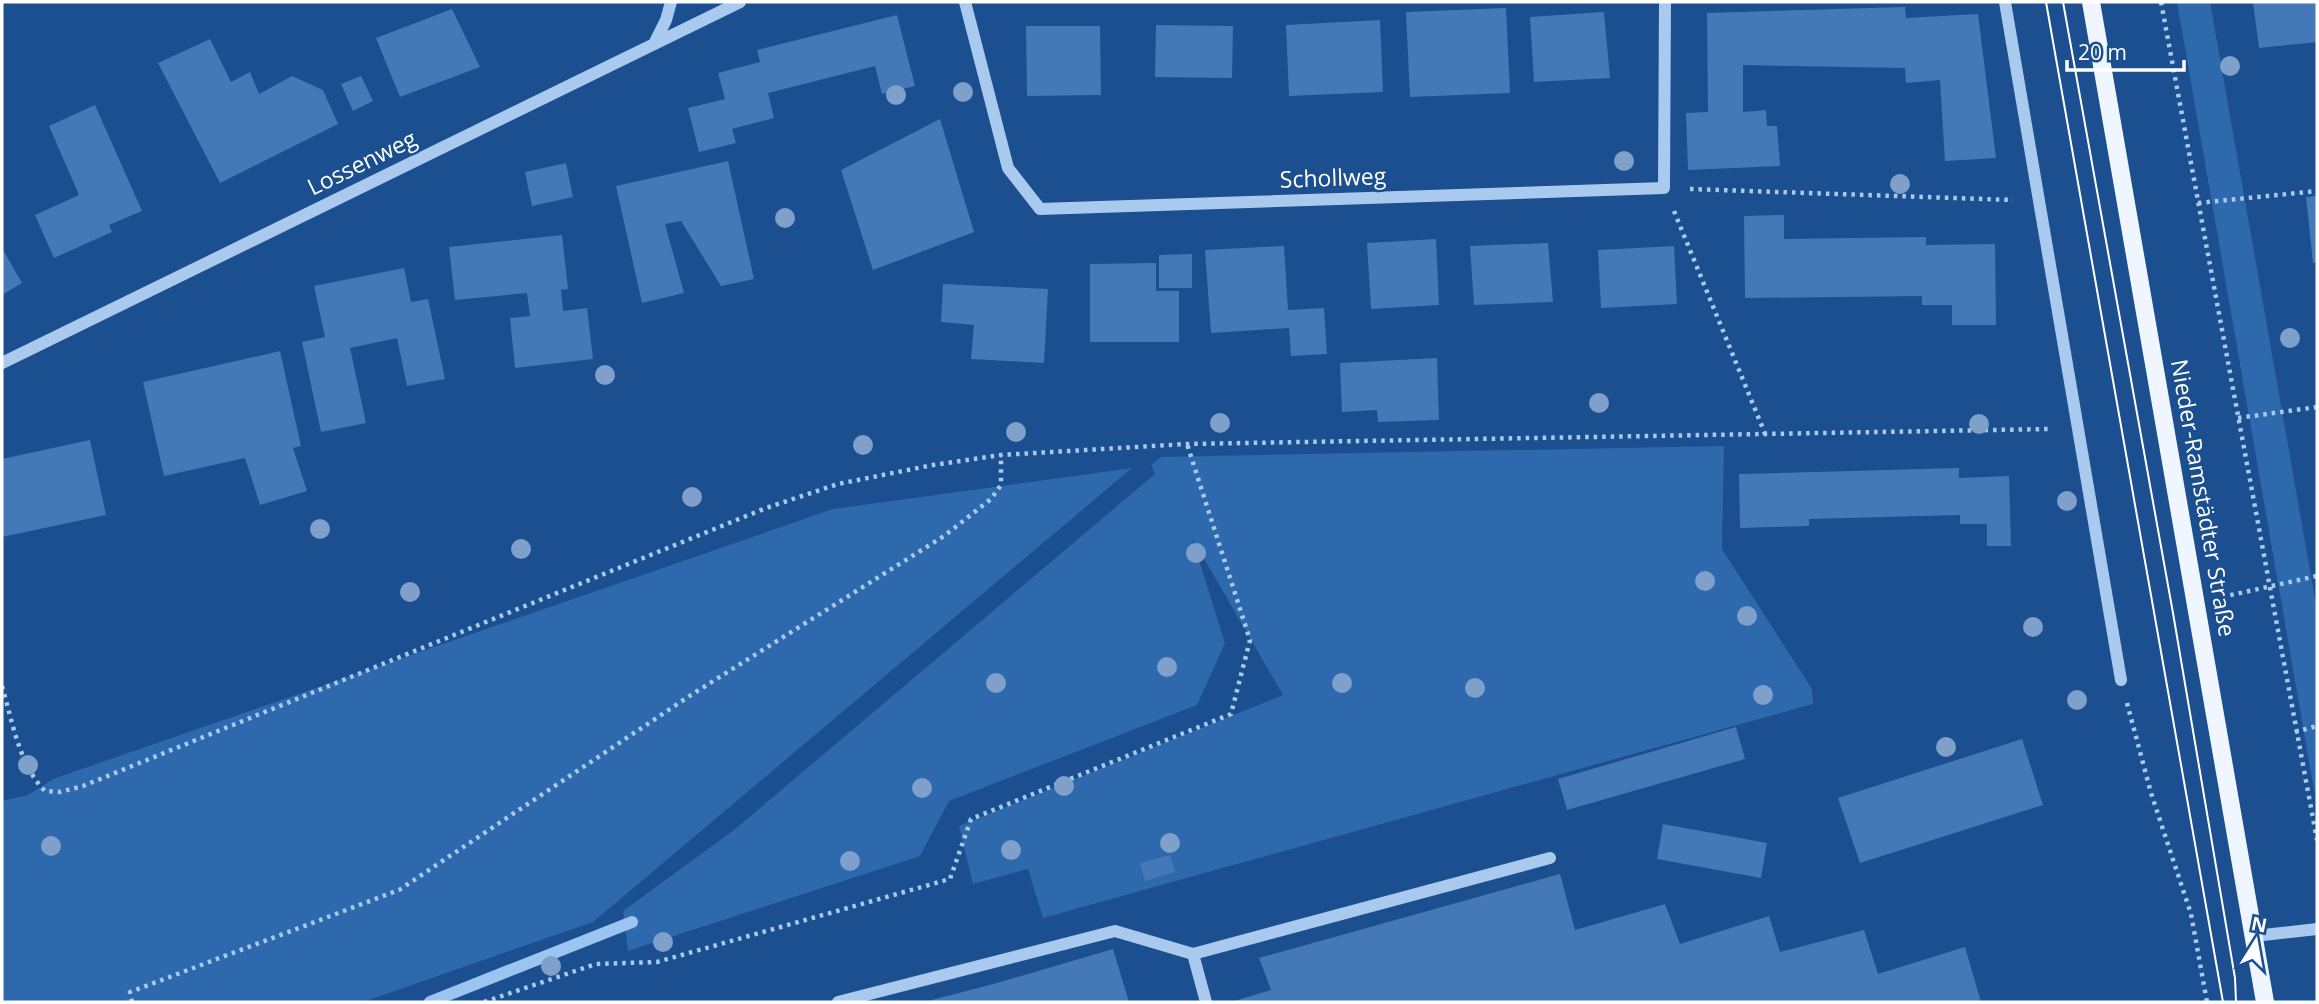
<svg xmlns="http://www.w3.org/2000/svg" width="2319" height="1004" viewBox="0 0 2319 1004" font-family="'Open Sans',sans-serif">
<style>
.green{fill:#2e69ad}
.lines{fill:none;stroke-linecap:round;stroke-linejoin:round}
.stream{stroke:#9cc4f0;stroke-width:12}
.building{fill:#4478b7}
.path{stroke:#a9c9ee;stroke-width:4.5;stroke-dasharray:3.5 5;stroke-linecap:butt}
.minor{stroke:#a9c9ee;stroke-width:12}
.major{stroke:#f0f6ff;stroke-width:18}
.tram{stroke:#fff;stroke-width:2}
.tree{fill:#7ea0ca}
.labels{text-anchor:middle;stroke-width:5;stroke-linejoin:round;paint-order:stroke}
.street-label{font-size:23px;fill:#fff;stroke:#1b4f8f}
</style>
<rect width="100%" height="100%" fill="#1b4f8f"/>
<path class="green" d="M2177 2H2210L2317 610V807Z
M1724 446 1722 549 1812 689 1813 704 1043 918 1028 869 973 884 959 826 1283 695 1192 538 1225 643 1197 705 949 801 920 856 628 951 623 911 734 830 1155 474 1151 465 1161 457Z
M1132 468 593 922 363 1002H2V801L28 795 53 779 833 509Z"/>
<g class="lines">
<path class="stream" d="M430 1002 632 922"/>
</g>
<path class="building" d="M2253 2H2317V42L2259 48Z
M1905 7 1906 18 1978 14 1996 158 1945 161 1940 80 1906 83 1905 68 1743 65V112L1766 110 1767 126H1777L1780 166 1688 170 1686 113 1708 112 1707 13Z
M1506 8 1510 93 1410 97 1406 12Z
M452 9 480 67 400 97 376 38Z
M1604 12 1610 78 1534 82 1530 17Z
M897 15 915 86 882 94 875 66 768 93 774 118 732 129 736 143 699 152 688 108 725 99 718 73 760 62 757 50Z
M1380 20 1383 92 1289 96 1286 25Z
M1156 25 1233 26 1232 78 1155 77Z
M1026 26H1100L1101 95 1027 96Z
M210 39 231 82 250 72 259 94 292 76 323 90 338 124 220 183 158 63Z
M361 76 373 101 353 111 341 84Z
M95 105 142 211 109 225 112 232 54 258 35 215 79 195 49 126Z
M940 119 974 232 873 270 841 170Z
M728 161 754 279 721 286 681 221 665 224 684 293 642 303 616 186Z
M566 163 573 197 532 206 525 172Z
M2317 196V262L2313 263 2306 197Z
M1784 215V239L1926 237V245L1995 244 1996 325H1952V305H1922V296L1745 298 1744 216Z
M562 235 568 289 561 290 563 311 587 308 593 359 515 368 510 318 530 316 527 293 455 300 449 247Z
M1436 239 1439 305 1371 309 1367 243Z
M1548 243 1553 302 1474 305 1470 246Z
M1284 246 1288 310 1324 308 1327 354 1291 356 1289 328 1211 333 1205 250Z
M1674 246 1677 304 1601 308 1598 250Z
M2 248 22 283 2 295Z
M1192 254V288H1159V255Z
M1156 263V291H1179V342H1090V264Z
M404 268 411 302 428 299 445 379 407 386 397 338 350 348 366 423 321 432 302 342 325 337 314 286Z
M943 284 1048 289 1044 363 971 359 974 325 941 322Z
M280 351 301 446 293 448 307 491 260 505 245 458 164 476 143 382Z
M1437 358 1439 420 1378 422 1377 410 1342 412 1340 363Z
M90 440 106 515 2 537V459Z
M1959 468V478L2009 476 2011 546H1987V524H1960V515L1809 519V526L1740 528 1739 474Z
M1736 727 1745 759 1567 810 1558 779Z
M2022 739 2043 805 1860 863 1838 798Z
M1663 824 1767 843 1761 878 1657 859Z
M1170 855 1175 872 1145 881 1140 863Z
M1560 874 1575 930 1665 904 1680 944 1769 916 1780 952 1864 930 1878 974 1965 947 1981 1002H1231L1271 990 1259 958Z
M1113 949 1129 1002H924L997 983Z"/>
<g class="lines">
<path class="path" d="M2161 2 2317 840
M1690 189 2013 200
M2198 203 2317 191
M1674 211 1766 436
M2238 418 2317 407
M2222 597 2317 576
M2 686C12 720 19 765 45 791L60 792 83 786 766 508 838 484 933 465 1001 455 1187 444 2051 429
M2127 703 2151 793 2191 914 2207 1002
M2295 732 2317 726
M132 1002 130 992 399 890 691 695 944 536 991 499 1001 485V455
M484 1002 596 964 657 962 950 879 971 819 1231 714 1250 640 1187 444"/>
<path class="minor" d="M965 2 1008 168 1040 209 1664 188 1665 2
M2005 2 2121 680
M654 44 666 20 671 2
M2 363 740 2
M2254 936 2317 929
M838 1002 1115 931 1193 954
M1206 1002 1193 954 1550 858"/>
<path class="major" d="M2091 2 2265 1002"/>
<path class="tram" d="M2046 2 2223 1002
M2063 2 2173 613 2235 978 2236 1002"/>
</g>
<g class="tree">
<circle cx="2230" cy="66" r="10"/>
<circle cx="963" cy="92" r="10"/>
<circle cx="896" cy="95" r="10"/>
<circle cx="1624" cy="161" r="10"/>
<circle cx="1900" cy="184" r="10"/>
<circle cx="785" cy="218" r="10"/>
<circle cx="2290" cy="338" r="10"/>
<circle cx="605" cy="375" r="10"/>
<circle cx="1599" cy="403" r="10"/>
<circle cx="1220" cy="423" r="10"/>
<circle cx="1979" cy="424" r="10"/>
<circle cx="1016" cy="432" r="10"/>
<circle cx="863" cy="445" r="10"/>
<circle cx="692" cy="497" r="10"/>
<circle cx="2067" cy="501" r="10"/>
<circle cx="320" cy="529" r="10"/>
<circle cx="521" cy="549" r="10"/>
<circle cx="1196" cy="553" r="10"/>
<circle cx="1705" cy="581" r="10"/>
<circle cx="410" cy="592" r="10"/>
<circle cx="1747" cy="616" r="10"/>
<circle cx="2033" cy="627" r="10"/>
<circle cx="1167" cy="667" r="10"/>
<circle cx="996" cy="683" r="10"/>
<circle cx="1342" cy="683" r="10"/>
<circle cx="1475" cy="688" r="10"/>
<circle cx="1763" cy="695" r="10"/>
<circle cx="2077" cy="700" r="10"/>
<circle cx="1946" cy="747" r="10"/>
<circle cx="28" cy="765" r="10"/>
<circle cx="1064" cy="786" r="10"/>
<circle cx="922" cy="788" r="10"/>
<circle cx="1170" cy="843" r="10"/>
<circle cx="51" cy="846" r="10"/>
<circle cx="1011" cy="850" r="10"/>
<circle cx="850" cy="861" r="10"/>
<circle cx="663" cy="942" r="10"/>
<circle cx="551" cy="966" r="10"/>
</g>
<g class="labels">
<g class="street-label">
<text transform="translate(362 163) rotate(-26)" y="8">Lossenweg</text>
<text transform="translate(1333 178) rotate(-2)" y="8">Schollweg</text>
<text transform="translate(2203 498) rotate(80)" y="8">Nieder-Ramstädter Straße</text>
</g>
</g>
<rect width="2319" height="1004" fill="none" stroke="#ffffff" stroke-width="7"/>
<g transform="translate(2256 941) rotate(11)" stroke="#1b4f8f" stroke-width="5" paint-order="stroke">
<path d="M0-5L12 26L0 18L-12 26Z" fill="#ffffff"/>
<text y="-10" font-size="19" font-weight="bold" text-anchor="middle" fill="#ffffff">N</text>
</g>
<path d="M2067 60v10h117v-10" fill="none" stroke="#ffffff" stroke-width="3.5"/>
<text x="2078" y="60" font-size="21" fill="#ffffff" stroke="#1b4f8f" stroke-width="5" paint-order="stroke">20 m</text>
</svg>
